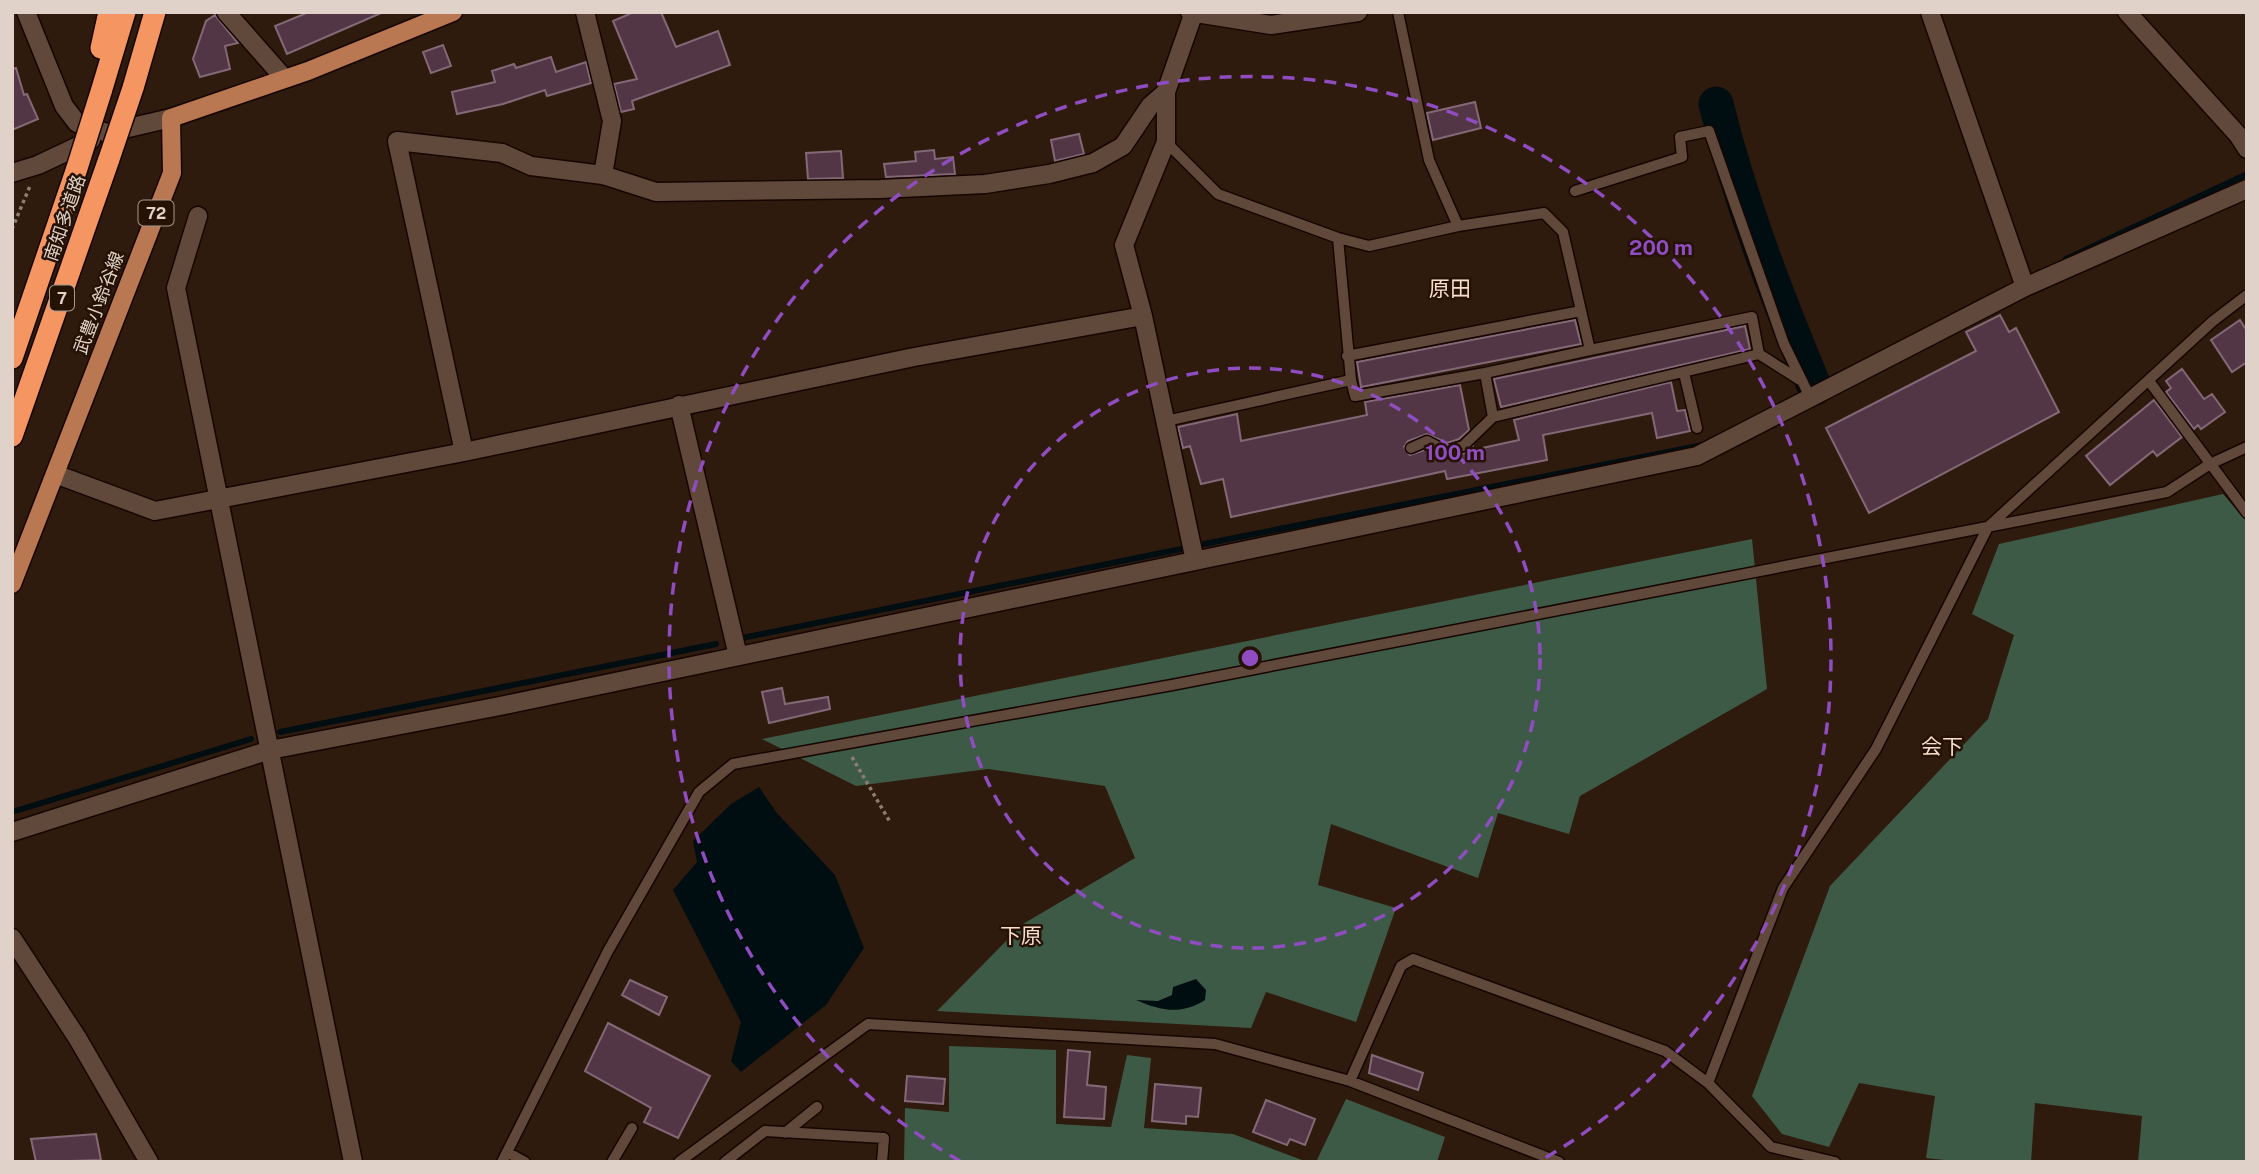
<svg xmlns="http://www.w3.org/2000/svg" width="2259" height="1174" viewBox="0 0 2259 1174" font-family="'Public Sans','Noto Sans JP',sans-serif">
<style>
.forest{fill:#3d5a46}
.water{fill:#000e12}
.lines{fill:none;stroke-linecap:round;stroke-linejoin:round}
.stream{stroke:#000e12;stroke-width:6}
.river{stroke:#000e12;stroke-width:35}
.building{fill:#533646;stroke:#836876;stroke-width:2}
.lane-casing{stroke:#160500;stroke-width:13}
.street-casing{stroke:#160500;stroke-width:21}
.secondary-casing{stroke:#160500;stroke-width:21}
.primary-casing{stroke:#160500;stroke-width:21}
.highway-casing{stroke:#160500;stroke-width:24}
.path{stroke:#8d7c71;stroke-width:3.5;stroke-dasharray:3.5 3.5;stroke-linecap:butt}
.lane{stroke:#60493b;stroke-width:10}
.street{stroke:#60493b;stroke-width:18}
.secondary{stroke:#60493b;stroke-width:18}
.primary{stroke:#b97752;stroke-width:18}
.highway{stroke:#f59561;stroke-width:21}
.highway-bridge-casing{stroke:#160500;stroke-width:24;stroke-linecap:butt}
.highway-bridge{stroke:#f59561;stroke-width:21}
.ring{fill:none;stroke:#8f4dc1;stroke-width:3.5;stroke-dasharray:12 9}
.labels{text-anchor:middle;stroke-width:5;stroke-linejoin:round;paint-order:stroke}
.shield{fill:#251205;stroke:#a8988e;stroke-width:2}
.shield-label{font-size:16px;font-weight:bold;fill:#e0d2c9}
.street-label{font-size:18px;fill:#e0d2c9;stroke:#251205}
.quarter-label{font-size:21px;fill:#f9ddcb;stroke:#251205}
.centre{fill:#8f4dc1;stroke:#251205;stroke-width:3.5}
.ring-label{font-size:21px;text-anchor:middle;font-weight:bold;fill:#8f4dc1;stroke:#251205;stroke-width:5;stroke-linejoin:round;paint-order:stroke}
</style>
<rect width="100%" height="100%" fill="#2f1b0e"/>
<path class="forest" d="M2223 494 2247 522V1162H2138L2142 1116 2035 1103 2031 1162H1963L1926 1158 1935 1096 1859 1083 1829 1147 1782 1134 1752 1096 1830 886 1988 719 2014 635 1972 614 1999 544Z
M1752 539 1767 689 1580 796 1569 834 1498 813 1478 878 1331 824 1318 885 1396 908 1356 1022 1266 992 1251 1028 937 1011 1023 924 1135 858 1105 786 988 769 856 786 762 739Z
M949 1046 1056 1050V1124L1111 1127 1127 1055 1151 1058 1144 1128 1233 1134 1307 1162H904L905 1108 949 1112Z
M1346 1099 1445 1137 1437 1162H1316Z"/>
<path class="water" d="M759 787 776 812 835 875 864 948 826 1005 741 1072 731 1061 741 1022 673 890 697 862 693 841 731 804Z
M1196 979 1206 990 1205 1000C1181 1015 1161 1011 1136 1000L1158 1001 1172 995 1173 987Z"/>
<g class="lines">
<path class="stream" d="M2066 259 2245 175
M1204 544 1703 445
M742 638 1181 549
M280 732 716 644
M12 812 251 739"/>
<path class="river" d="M1716 104C1740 201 1776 295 1815 388"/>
</g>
<path class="building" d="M309 12H381V13L287 54 275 26Z
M634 12H661L676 47 718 31 730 65 632 101 634 109 621 112 614 84 637 79 613 21Z
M215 15 238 43 225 46 230 69 200 77 193 59 206 21Z
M443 45 451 66 431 73 423 52Z
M551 57 556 72 586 62 591 83 547 96 545 90 503 104 457 114 452 92 495 82 492 71 514 64 516 68Z
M16 68 24 95 27 94 38 119 12 130V69Z
M1475 102 1481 128 1433 140 1427 113Z
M1079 134 1084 154 1055 161 1051 140Z
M934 150 935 159 953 157 955 174 886 177 884 164 916 161 915 152Z
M841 151 843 178 808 179 806 153Z
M2000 315 2009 332 2016 328 2059 412 1869 513 1826 428 1976 351 1966 332Z
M1575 320 1581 344 1361 387 1357 362Z
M2240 320 2247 331V362L2232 372 2211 340Z
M1745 326 1750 349 1501 407 1494 379Z
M2182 369 2204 399 2212 394 2225 412 2201 429 2198 425 2194 429 2166 392 2171 388 2166 381Z
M1671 382 1677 411 1685 410 1690 431 1657 438 1652 413 1543 435 1547 460 1447 479 1445 471 1231 517 1223 479 1201 484 1190 446 1183 448 1178 427 1237 414 1241 441 1367 415 1365 402 1460 385 1469 430 1459 439 1447 443 1427 434 1408 441 1404 447 1410 455 1427 449 1447 458 1466 453 1473 447V450L1519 440 1514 420Z
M2154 400 2182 437 2157 456 2153 451 2110 485 2086 456Z
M782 688 785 704 828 697 830 709 769 723 762 692Z
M630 980 667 997 659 1015 622 995Z
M608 1023 710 1076 678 1138 644 1122 651 1108 585 1071Z
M1068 1050 1090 1052 1087 1085 1106 1087 1104 1119 1064 1117Z
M1372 1055 1423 1073 1418 1090 1369 1073Z
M907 1076 945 1079 943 1104 905 1101Z
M1155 1084 1201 1088 1198 1117 1186 1116V1124L1152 1121Z
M1266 1100 1315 1119 1305 1145 1290 1139 1287 1145 1253 1132Z
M96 1134 101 1160 36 1162 31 1139Z"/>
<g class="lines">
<g class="lane-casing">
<path id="lane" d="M1398 12 1429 160 1458 226
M1575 191 1682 157 1680 137 1709 131 1784 344 1811 399
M1338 238 1369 246 1458 226 1544 213 1563 232 1590 350 1752 317 1759 354 1800 380
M1590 350 1485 373 1493 417 1759 354
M1347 356 1581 311
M1684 373 1697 428
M1351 380 1355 396 1485 373
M2149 381 2247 513
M1166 421 1351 380 1338 238 1218 194 1166 142
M1411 448 1427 441 1446 451 1463 446 1493 417
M1350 1081 1401 966 1413 959 1665 1051 1708 1083 1771 1147 1835 1162
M1708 1083 1783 888 1876 749 1988 527 2213 321 2247 295
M785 1133 817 1107
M507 1152 525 1162
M502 1162 608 951 699 792 733 764 1172 685 2167 492 2210 464 2247 447
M612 1162 632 1128
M679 1162 868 1024 1215 1044 1350 1081 1559 1162
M725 1162 765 1131 884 1138 882 1162"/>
</g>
<g class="street-casing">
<path id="street" d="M226 12 284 78
M585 12 612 121 603 175
M1190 12 1271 25 1358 12
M1194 12 1166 92V142L1124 245 1143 316 1195 561
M1930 12 2025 287
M2127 12 2238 135 2247 149
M12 173 38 165 91 140
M198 216 176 288 353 1162
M679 405 738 656
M464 452 397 141 502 153 531 166 603 175 656 192 880 189 985 184 1049 174 1093 163 1123 146 1150 106 1166 92
M55 474 155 511 464 452 914 357 1143 316
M12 832 270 750 500 706 1697 456 2025 287 2247 189
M12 938 78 1039 149 1162"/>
</g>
<g class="secondary-casing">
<path id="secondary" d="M26 12 64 106 77 123 107 133 171 118"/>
</g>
<g class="primary-casing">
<path id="primary" d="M12 584 172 173 171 118 308 71 453 12"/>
</g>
<g class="highway-casing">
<path id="highway" d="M101 48 109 12
M133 88 155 12
M101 92 125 12
M12 358 77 168
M12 436 109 159"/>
</g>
<path class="path" d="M12 229 30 186
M852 757 890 822"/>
<use href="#lane" class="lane"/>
<use href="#street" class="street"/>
<use href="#secondary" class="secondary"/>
<use href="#primary" class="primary"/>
<use href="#highway" class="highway"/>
<g class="highway-bridge-casing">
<path id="highway-bridge" d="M109 159 133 88
M77 168 101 92"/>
</g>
<use href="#highway-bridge" class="highway-bridge"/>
</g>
<g class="ring">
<circle cx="1250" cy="658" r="290"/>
<path d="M960 1161A581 581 0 1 1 1540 1161"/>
</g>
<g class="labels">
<g class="shield">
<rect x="138.5" y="200.5" width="35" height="25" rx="5"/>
<rect x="50" y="285.5" width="24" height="25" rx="5"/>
</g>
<g class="shield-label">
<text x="156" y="219">72</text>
<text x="62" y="304">7</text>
</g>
<g class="street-label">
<text transform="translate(65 218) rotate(-71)" y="6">南知多道路</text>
<text transform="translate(99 303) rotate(-69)" y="6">武豊小鈴谷線</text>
</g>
<g class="quarter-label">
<text x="1450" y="296">原田</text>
<text x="1942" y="754">会下</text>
<text x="1021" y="943">下原</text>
</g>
</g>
<circle cx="1250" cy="658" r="10" class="centre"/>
<g class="ring-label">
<text x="1661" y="255">200 m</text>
<text x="1455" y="460">100 m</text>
</g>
<rect width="2259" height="1174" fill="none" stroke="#e0d2c9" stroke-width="28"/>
</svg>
